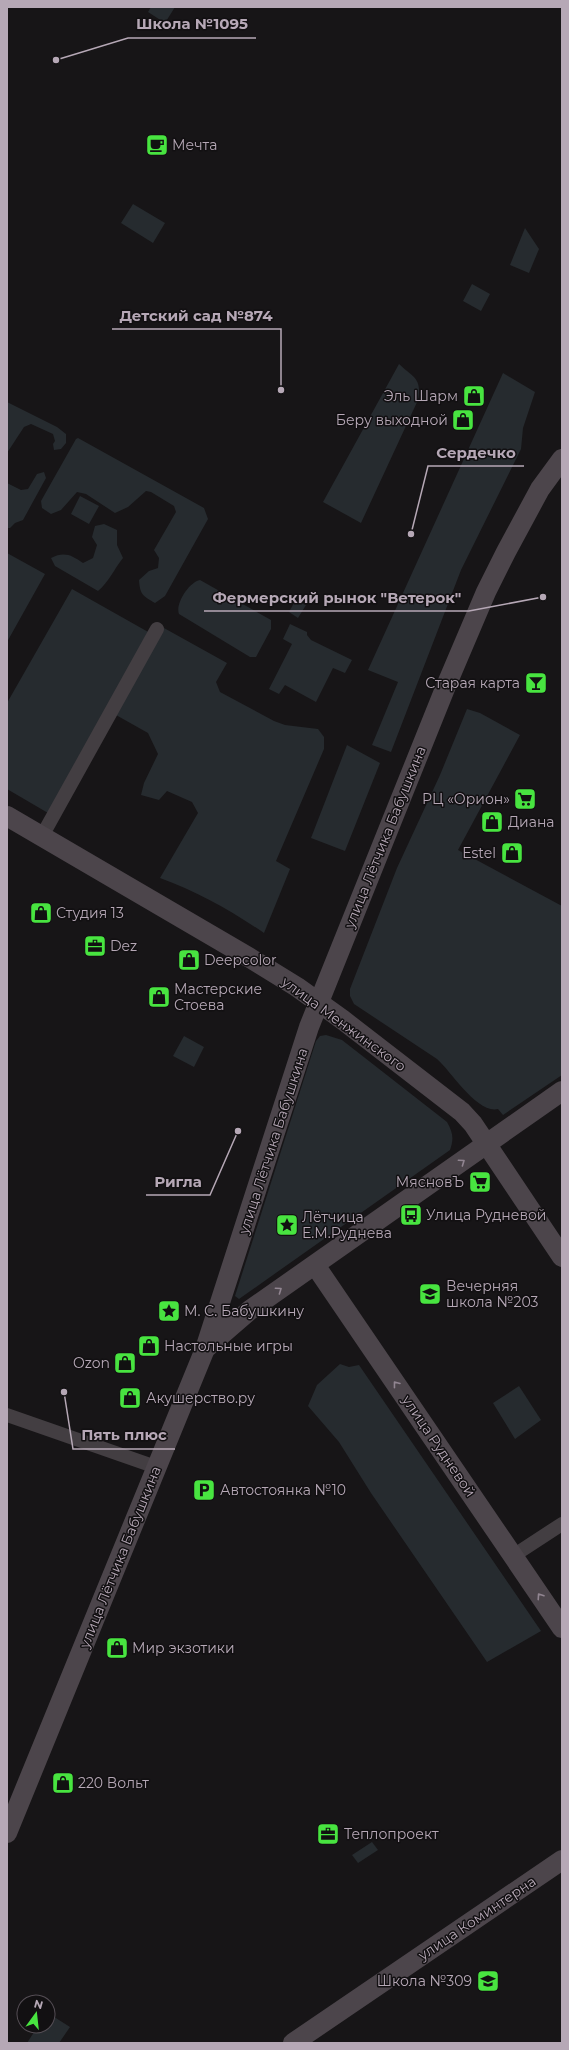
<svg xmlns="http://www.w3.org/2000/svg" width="569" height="2050" viewBox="0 0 569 2050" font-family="Montserrat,sans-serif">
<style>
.green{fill:#262b2f}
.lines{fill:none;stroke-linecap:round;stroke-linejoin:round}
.street{stroke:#433e42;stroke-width:14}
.secondary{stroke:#4c454b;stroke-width:20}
.oneway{stroke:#918591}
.labels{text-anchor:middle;stroke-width:3;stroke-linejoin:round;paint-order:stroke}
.poi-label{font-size:14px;fill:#b6a8b6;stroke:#121012;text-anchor:start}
.street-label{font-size:14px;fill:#b6a8b6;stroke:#121012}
.leader{fill:none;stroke:#b6a8b6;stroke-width:1.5}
.callout-dot{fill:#b6a8b6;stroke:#121012;stroke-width:1.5}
.callout-label{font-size:15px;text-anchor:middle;font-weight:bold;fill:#b6a8b6;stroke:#121012;stroke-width:3;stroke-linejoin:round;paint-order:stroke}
</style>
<rect width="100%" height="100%" fill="#171517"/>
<path class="green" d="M151 7H175L165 23 148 12Z
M133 204 165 223 153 243 121 223Z
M525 228 539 249 529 273 510 265Z
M472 284 490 294 481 311 463 301Z
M399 364C414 378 422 378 418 400L361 523 323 502Z
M503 373 535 392 523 428 521 449 461 570 391 752 372 745 398 682 368 670Z
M7 402 57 427 66 434V443L61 449 54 450 53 444 55 441 53 434 31 424 24 427 7 453Z
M78 438 204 508 208 519 165 596 155 603C143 596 140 595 139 580L149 571 158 568 159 558 154 550 176 512 174 506 151 492 146 491 128 507 115 513 86 494 77 492 61 510 51 514 42 508 41 501 76 439Z
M44 472 46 478 23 520 15 523 10 528H7V483L21 490 28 489 37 474Z
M80 496 99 506 89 524 71 514Z
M104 524 117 530V545L123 558C114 569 109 582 98 591L55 566 51 558C64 551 72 555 83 563L93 558 97 545 92 537 95 526Z
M7 553 45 574 7 642Z
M200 580 271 620V629L256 657H250L179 614C175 604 189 582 200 580Z
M72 589 150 633 48 813 7 789V703Z
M296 599 306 605 298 618 289 612Z
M290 624 307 632V635L311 640 352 660 345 673 333 668 316 702 285 685 279 694 269 689 292 644 283 639Z
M164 628 227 663 216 682 220 692 274 721 285 725 318 729 324 737V749L276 861 290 869 264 933C230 910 198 892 160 878L198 813 192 802 167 791 159 800 141 795 144 783 158 754 148 733 116 715Z
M467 709 480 713 520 735 458 850 562 906V1075L503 1115 498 1109C477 1114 451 1071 437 1059L354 1004 350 996V989L397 868 440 775Z
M347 745 380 763 345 851 311 838Z
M326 1035 342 1040 447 1122C453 1133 454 1138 450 1150L239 1299 235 1296 316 1041 320 1036Z
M184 1036 204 1047 194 1067 173 1056Z
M340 1364 349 1367 359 1365 541 1631 487 1662 371 1493 339 1442 308 1406 317 1385Z
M519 1386 541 1420 515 1439 493 1403Z
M372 1842 378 1850 358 1863 352 1855Z
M48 2013 70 2027 59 2043H27L38 2026H48Z"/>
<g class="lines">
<path class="street" d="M42 836 157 629
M7 1415 156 1467
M513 1556 562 1524"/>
<path class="secondary" d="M7 816 250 958 297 987 343 1020 462 1112 473 1124 562 1257
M315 1265 562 1628
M205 1349 250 1310 562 1091
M7 1833 205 1349 309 1027 446 686 486 592 506 552 540 489 562 459
M293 2043 562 1860"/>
</g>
<defs><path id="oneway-chevron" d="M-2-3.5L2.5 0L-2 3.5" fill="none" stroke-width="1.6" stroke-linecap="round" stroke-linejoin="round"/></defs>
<g class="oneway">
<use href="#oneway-chevron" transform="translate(462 1162) rotate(-35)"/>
<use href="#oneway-chevron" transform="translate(279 1290) rotate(-35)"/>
<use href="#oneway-chevron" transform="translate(396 1384) rotate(-128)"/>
<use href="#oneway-chevron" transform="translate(540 1596) rotate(-124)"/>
</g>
<defs>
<g id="cafe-square" transform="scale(1.15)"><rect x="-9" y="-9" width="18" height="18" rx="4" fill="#48e440" stroke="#121012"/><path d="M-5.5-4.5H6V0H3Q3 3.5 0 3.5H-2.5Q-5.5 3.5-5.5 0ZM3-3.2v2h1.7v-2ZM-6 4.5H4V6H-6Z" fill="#111"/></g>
<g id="shop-square" transform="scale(1.15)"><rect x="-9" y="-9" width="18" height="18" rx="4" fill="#48e440" stroke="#121012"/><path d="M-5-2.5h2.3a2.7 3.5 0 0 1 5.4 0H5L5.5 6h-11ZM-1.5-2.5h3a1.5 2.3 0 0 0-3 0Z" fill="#111"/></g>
<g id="bar-square" transform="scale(1.15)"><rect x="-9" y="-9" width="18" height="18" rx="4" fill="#48e440" stroke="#121012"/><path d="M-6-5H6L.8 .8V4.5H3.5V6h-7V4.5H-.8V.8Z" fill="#111"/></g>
<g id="supermarket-square" transform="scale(1.15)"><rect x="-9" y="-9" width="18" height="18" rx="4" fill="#48e440" stroke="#121012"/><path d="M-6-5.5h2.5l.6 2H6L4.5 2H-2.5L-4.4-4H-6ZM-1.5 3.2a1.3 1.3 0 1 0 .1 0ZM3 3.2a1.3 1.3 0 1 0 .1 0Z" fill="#111"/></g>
<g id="office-square" transform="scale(1.15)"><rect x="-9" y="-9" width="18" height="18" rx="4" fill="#48e440" stroke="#121012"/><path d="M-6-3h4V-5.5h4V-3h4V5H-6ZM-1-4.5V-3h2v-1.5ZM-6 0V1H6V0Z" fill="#111"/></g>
<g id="bus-square" transform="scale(1.15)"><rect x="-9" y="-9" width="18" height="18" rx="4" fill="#48e440" stroke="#121012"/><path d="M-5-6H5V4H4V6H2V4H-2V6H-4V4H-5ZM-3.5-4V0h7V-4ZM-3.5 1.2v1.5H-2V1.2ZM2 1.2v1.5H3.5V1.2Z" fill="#111"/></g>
<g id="sight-square" transform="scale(1.15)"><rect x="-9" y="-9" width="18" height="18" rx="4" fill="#48e440" stroke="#121012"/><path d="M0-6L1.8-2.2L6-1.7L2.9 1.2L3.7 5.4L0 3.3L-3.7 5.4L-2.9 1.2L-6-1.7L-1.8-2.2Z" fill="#111"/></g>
<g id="school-square" transform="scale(1.15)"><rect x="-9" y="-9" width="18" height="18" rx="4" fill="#48e440" stroke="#121012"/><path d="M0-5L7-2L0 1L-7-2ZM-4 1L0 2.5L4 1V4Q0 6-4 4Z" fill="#111"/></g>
<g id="parking-square" transform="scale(1.15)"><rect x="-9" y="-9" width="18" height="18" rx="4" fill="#48e440" stroke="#121012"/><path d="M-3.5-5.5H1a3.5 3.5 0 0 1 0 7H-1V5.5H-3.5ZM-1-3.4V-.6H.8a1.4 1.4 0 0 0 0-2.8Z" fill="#111"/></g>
</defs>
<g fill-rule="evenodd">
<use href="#cafe-square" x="157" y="145"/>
<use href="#shop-square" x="474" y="396"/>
<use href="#shop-square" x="463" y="420"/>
<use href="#bar-square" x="536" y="683"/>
<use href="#supermarket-square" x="525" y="799"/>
<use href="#shop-square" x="492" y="822"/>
<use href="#shop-square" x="512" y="853"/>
<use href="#shop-square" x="41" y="913"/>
<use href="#office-square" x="95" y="946"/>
<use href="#shop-square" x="189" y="960"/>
<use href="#shop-square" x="159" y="997"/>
<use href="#supermarket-square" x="480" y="1182"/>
<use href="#bus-square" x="411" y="1215"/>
<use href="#sight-square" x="287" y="1225"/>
<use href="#school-square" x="430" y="1294"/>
<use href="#sight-square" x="169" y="1311"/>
<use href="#shop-square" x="149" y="1346"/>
<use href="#shop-square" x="125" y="1363"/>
<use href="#shop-square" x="130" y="1398"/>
<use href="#parking-square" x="204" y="1490"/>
<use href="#shop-square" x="117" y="1648"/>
<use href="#shop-square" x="63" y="1783"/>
<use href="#office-square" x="328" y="1834"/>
<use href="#school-square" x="488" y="1981"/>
</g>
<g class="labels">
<g class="poi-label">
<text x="172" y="150">Мечта</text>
<text x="458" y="401" text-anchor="end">Эль Шарм</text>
<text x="448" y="425" text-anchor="end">Беру выходной</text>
<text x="520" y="688" text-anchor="end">Старая карта</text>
<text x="510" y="804" text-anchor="end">РЦ «Орион»</text>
<text x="508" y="827">Диана</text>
<text x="496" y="858" text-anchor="end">Estel</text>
<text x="56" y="918">Студия 13</text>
<text x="110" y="951">Dez</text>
<text x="204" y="965">Deepcolor</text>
<text x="174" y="994">Мастерские<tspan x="174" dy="16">Стоева</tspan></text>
<text x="464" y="1187" text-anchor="end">МясновЪ</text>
<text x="426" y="1220">Улица Рудневой</text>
<text x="302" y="1222">Лётчица<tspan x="302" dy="16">Е.М.Руднева</tspan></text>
<text x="446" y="1291">Вечерняя<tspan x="446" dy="16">школа №203</tspan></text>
<text x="184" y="1316">М. С. Бабушкину</text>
<text x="164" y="1351">Настольные игры</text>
<text x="110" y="1368" text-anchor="end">Ozon</text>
<text x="146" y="1403">Акушерство.ру</text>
<text x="220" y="1495">Автостоянка №10</text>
<text x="132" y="1653">Мир экзотики</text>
<text x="78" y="1788">220 Вольт</text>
<text x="344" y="1839">Теплопроект</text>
<text x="472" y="1986" text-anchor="end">Школа №309</text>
</g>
<g class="street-label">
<text transform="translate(385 837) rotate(-68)" y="5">улица Лётчика Бабушкина</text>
<text transform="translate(344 1024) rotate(36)" y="5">улица Менжинского</text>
<text transform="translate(273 1141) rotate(-72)" y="5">улица Лётчика Бабушкина</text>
<text transform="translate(439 1446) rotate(56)" y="5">улица Рудневой</text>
<text transform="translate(120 1557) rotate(-68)" y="5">улица Лётчика Бабушкина</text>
<text transform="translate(477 1918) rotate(-34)" y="5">улица Коминтерна</text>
</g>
</g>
<path class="leader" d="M56 60L128 38H256M281 390L281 329H112M411 534L428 466H524M543 597L469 611H204M238 1131L210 1195H146M64 1392L73 1449H175"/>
<g class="callout-dot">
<circle cx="56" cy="60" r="4"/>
<circle cx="281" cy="390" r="4"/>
<circle cx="411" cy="534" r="4"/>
<circle cx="543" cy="597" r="4"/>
<circle cx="238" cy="1131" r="4"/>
<circle cx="64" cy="1392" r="4"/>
</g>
<g class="callout-label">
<text x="192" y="29">Школа №1095</text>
<text x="196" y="321">Детский сад №874</text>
<text x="476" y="458">Сердечко</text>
<text x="337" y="603">Фермерский рынок "Ветерок"</text>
<text x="178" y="1187">Ригла</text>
<text x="124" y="1440">Пять плюс</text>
</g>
<rect width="569" height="2050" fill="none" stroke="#b6a8b6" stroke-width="16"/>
<g transform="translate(36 2014) rotate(15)"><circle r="19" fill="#121012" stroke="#544d54"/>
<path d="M0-3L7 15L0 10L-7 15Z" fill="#48e440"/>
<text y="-6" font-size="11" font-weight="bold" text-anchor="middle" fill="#b6a8b6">N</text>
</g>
</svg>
